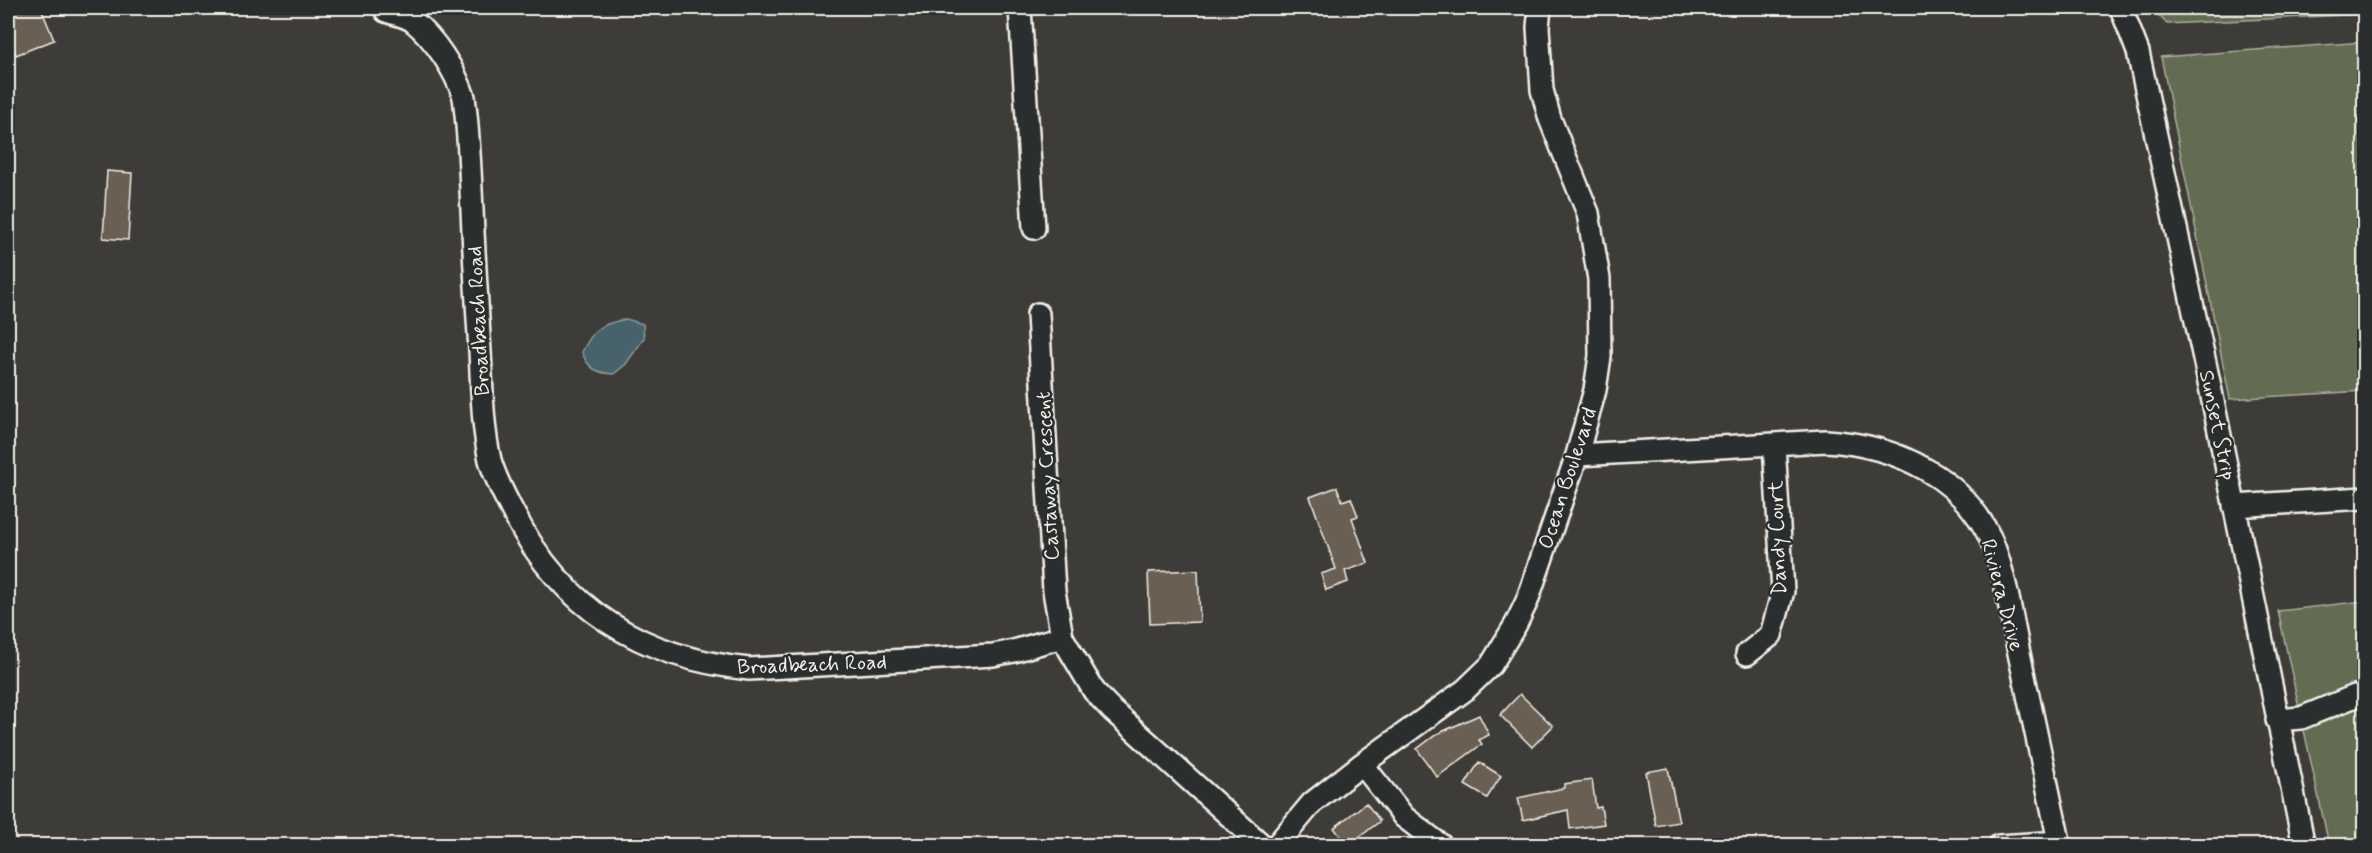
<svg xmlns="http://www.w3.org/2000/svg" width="2372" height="853" viewBox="0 0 2372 853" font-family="Mynerve,sans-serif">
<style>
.green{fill:#636c53;stroke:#acae9e;stroke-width:1.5}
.water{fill:#46626a;stroke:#8c9b9c;stroke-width:1.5}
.building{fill:#6b5e52;stroke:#f4f1e8;stroke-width:1.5}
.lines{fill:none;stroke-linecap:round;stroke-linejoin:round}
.minor-casing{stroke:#f4f1e8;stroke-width:26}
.minor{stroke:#2a2d2e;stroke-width:21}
.labels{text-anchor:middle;stroke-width:5;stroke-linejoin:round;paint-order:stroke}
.street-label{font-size:21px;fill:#f4f1e8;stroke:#2a2d2e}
</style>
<rect width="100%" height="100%" fill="#3e3c39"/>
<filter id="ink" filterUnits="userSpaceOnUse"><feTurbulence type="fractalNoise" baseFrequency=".0167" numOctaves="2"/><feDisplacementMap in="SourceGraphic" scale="12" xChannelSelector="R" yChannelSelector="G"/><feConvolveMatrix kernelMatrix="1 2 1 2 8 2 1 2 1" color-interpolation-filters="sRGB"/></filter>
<g filter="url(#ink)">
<path class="green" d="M2152 8H2364V14L2167 24Z
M2364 42V391L2230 399 2161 57Z
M2364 601V845H2329L2278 611Z"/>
<path class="water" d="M626 319 643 324 644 338 626 364 614 374C597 373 588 369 582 352 593 329 601 324 626 319Z"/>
<path class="building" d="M15 8H41L54 40 16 55 8 34V15L16 11Z
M107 171 132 173 128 240 103 238Z
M1337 487 1342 501 1351 498 1358 516 1352 518 1368 563 1345 571 1348 582 1326 590 1321 574 1336 569 1310 497Z
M1198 570 1200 622 1150 624 1148 572Z
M1520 694 1553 726 1532 747 1500 715Z
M1479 715 1489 735 1479 740 1482 744 1437 777 1417 749 1437 734Z
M1479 762 1501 776 1487 798 1465 785Z
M1668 768 1679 822 1656 826 1646 772Z
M1592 780 1596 808 1601 807 1604 824 1570 829 1568 810 1523 820 1518 798 1564 788V784Z
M1366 803 1380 821 1348 846 1334 828Z"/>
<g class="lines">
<g class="minor-casing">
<path id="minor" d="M1020 8 1034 228
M2121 8 2138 52 2208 377 2304 846
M386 11C394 14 406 16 413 21 435 39 455 70 464 97 469 134 470 172 472 210 474 257 477 304 480 351 482 387 482 425 490 460 495 478 505 497 514 514 563 610 643 658 749 669L993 655 1014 651 1062 637 1094 691 1112 710 1263 846
M1038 314 1054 591 1062 637
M1577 455 1826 441C1896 445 1967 478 1994 547 2008 585 2013 628 2022 667 2034 726 2047 786 2060 846
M2234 506 2364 498
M1747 654 1771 635 1783 591 1774 445
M2277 720 2301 718 2355 696
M1362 764 1404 817 1442 846
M1276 846 1312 803 1362 764 1465 690 1491 665 1516 624 1527 601 1577 455 1595 390 1600 356 1599 279 1588 213 1550 119 1542 90 1538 27 1540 8
M1999 846 2059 842"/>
</g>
<use href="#minor" class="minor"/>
</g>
</g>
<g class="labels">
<g class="street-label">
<text transform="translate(478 321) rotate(-93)" y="7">Broadbeach Road</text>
<text transform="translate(2218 425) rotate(78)" y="7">Sunset Strip</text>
<text transform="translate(1047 476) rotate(-93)" y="7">Castaway Crescent</text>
<text transform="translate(1567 478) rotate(-72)" y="7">Ocean Boulevard</text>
<text transform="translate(1777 538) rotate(-92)" y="7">Dandy Court</text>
<text transform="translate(2003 595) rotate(75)" y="7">Riviera Drive</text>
<text transform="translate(812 664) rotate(-2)" y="7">Broadbeach Road</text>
</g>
</g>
<rect width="2372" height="853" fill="none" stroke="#2a2d2e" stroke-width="30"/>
<rect x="15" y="15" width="2342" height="823" fill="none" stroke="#f4f1e8" stroke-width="2" filter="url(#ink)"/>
</svg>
